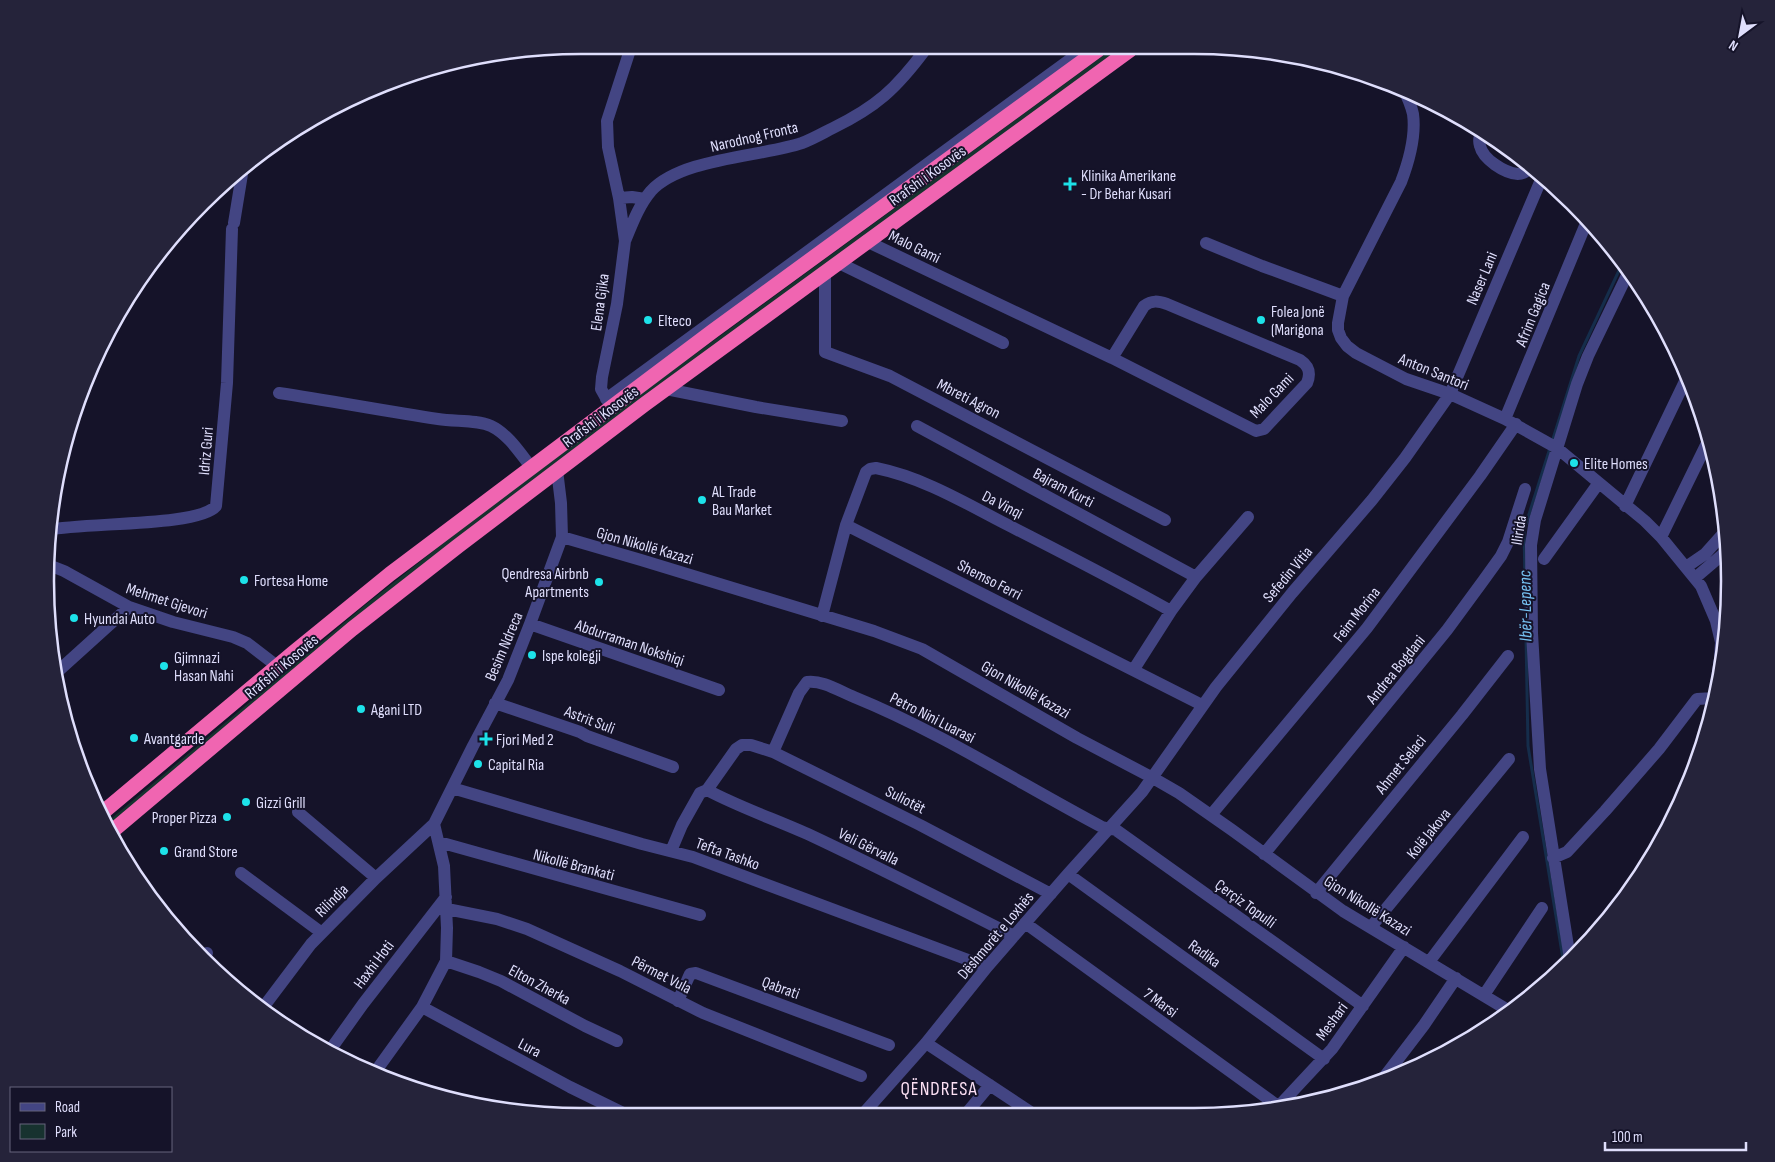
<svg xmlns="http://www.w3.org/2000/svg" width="1775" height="1162" viewBox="0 0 1775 1162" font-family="'Sofia Sans Condensed',sans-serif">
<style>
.green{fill:#17322f}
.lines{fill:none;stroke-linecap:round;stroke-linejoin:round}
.stream{stroke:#152d4b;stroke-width:3}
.minor{stroke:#434583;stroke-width:12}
.highway{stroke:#f065b1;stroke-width:15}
.poi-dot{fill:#1de2e9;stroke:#151329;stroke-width:2}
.labels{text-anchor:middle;stroke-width:4;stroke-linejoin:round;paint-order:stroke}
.street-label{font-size:16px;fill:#dfdefc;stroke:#151329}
.poi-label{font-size:16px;fill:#dfdefc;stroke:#151329;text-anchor:start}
.water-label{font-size:18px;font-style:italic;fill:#76c1f1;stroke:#151329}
.quarter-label{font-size:19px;letter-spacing:1px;fill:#fce0f4;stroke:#151329}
.rim{fill:none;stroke:#dfdefc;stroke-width:2.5}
</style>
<rect width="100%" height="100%" fill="#151329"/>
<path class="green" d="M1111 50H1121L837 257 108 828 106 823 365 605 497 501 575 442Z"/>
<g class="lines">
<path class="stream" d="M1552 442 1579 356 1623 262
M1550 448 1524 530 1528 746 1564 965"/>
<path class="minor" d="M1403 88C1407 96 1411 105 1413 114 1416 136 1409 161 1401 182L1343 296 1338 323V330L1341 338 1347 346 1356 353 1406 379 1450 394 1505 419 1557 448 1645 521 1661 537 1701 586 1716 621 1721 642 1720 659 1713 705
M1482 130C1480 136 1478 140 1480 146 1483 159 1504 173 1518 174 1524 174 1528 170 1532 166
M619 198 632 197 645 199
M234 223 243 168
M625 241C632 224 639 205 651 191 681 158 760 157 802 143 813 139 823 133 833 128 876 107 896 89 925 50
M866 241 1112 358 1256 431 1264 429 1307 383C1311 373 1309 366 1300 360L1167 304C1158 301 1152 300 1144 306L1112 358
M1206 243 1262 266 1343 296
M839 263 1003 343
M825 272V352L890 376 1165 520
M666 389 756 407 842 421
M279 393C332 401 385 411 438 419 455 422 476 419 491 426 508 434 520 453 531 467
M606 399 1083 50
M610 405 601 389 602 377 617 304 625 241 619 198 608 147 607 121 630 50
M1505 419 1587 221
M917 426 1196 577
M1625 506 1687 377
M846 525 1202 705
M49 530C83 522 198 527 216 506L227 383 232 229
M562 537 641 560 874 631 922 649 1077 738 1153 778 1179 793 1232 830 1343 911 1511 1012
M1661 537 1710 437
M1544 559 1598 484
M46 564 64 571 129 607 173 622 233 637 247 643 277 666
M1686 567 1705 554 1722 535
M1695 578 1729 549
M822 616 846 525 866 472 870 469 876 468C921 477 962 501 1002 522 1059 551 1116 580 1171 611
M530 624 719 690
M1134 669 1171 611 1196 577 1248 517
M56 673 129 607
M495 703 580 732 587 736 673 767
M773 752 799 693 807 682C823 680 839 691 854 697 940 732 1019 783 1102 827L1116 830 1363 1006
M452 788 642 844 693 857 987 967
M707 790C741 808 777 820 812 836 880 868 947 902 1014 936
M298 812 376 878
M1211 815 1367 628 1480 476 1516 424
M439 842 700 915
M671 851 682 825 700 793 707 790 736 749 742 745H751L773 752 920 825 1051 894
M1264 854 1447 630 1483 581 1501 556 1508 542 1525 489
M1553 858 1567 852 1605 811 1659 749 1697 699 1714 698
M241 873 322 933
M1068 874 1324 1059
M1316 893 1462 715 1508 656
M447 909 497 919 527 929 620 971 703 1013 861 1076
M1025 923 1278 1106
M1371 927 1509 759
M202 958 207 953
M1570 959 1540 769 1532 633 1531 545 1535 520 1577 384 1588 356 1629 271
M446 961 479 972 501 981 585 1026 617 1041
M1429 962 1523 837
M1484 995 1542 908
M678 1001 690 974 696 973 889 1045
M422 1007 570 1087 623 1113
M262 1009 311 944 376 878 434 824 473 746 508 680 530 624 562 537 561 503 557 470
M926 1043 1035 1115
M328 1053 363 1004 446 897
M373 1075 422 1007 446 961 447 928 444 866 434 824
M1382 1080 1424 1025 1456 978
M1277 1108 1332 1049 1404 947
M863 1114 926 1043 987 967 1068 874 1142 792 1216 687 1292 593 1372 500 1405 458 1450 394 1543 175
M965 1115 990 1085"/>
<path class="highway" d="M102 813 293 653 390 574 713 331 1098 50
M110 833 352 629 458 546 645 404 1130 50"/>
</g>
<g class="poi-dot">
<path d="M1067.5 176.5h5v5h5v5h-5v5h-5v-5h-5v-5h5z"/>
<circle cx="648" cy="320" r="5"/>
<circle cx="1261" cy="320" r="5"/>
<circle cx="1574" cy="463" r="5"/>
<circle cx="702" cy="500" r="5"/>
<circle cx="244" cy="580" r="5"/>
<circle cx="599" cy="582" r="5"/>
<circle cx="74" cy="618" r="5"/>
<circle cx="532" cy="655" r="5"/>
<circle cx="164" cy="666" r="5"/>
<circle cx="361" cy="709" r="5"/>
<circle cx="134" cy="738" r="5"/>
<path d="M483.5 731.5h5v5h5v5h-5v5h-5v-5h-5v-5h5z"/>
<circle cx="478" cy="764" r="5"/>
<circle cx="246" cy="802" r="5"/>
<circle cx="227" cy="817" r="5"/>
<circle cx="164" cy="851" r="5"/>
</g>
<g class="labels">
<g class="street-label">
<text transform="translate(754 136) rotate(-13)" y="6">Narodnog Fronta</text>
<text transform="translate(927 175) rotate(-36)" y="6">Rrafshi i Kosovës</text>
<text transform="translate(915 246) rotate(26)" y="6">Malo Gami</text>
<text transform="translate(1481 278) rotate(-67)" y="6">Naser Lani</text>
<text transform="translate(599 302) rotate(-82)" y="6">Elena Gjika</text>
<text transform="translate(1532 314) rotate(-68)" y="6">Afrim Gagica</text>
<text transform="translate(1434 371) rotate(22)" y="6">Anton Santori</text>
<text transform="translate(1271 395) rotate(-46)" y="6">Malo Gami</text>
<text transform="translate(969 398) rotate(27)" y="6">Mbreti Agron</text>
<text transform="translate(600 416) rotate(-37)" y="6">Rrafshi i Kosovës</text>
<text transform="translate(205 451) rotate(-85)" y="6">Idriz Guri</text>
<text transform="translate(1064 487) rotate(28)" y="6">Bajram Kurti</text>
<text transform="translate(1003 504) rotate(27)" y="6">Da Vinqi</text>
<text transform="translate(1518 530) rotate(-81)" y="6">Ilirida</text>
<text transform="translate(645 545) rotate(16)" y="6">Gjon Nikollë Kazazi</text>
<text transform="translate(1287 574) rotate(-50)" y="6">Sefedin Vitia</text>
<text transform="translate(990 579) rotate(27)" y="6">Shemso Ferri</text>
<text transform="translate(167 600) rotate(18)" y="6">Mehmet Gjevori</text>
<text transform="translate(1356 614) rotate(-52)" y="6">Feim Morina</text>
<text transform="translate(630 642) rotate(19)" y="6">Abdurraman Nokshiqi</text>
<text transform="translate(503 646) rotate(-67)" y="6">Besim Ndreca</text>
<text transform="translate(281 666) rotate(-40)" y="6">Rrafshi i Kosovës</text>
<text transform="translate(1395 669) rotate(-51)" y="6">Andrea Bogdani</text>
<text transform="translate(1026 689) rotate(30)" y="6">Gjon Nikollë Kazazi</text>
<text transform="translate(933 717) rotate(27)" y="6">Petro Nini Luarasi</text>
<text transform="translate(590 719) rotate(21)" y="6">Astrit Suli</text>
<text transform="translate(1400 764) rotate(-51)" y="6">Ahmet Selaci</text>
<text transform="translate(906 799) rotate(27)" y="6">Suliotët</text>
<text transform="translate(1428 833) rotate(-51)" y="6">Kolë Jakova</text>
<text transform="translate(869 846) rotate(26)" y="6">Veli Gërvalla</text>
<text transform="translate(728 853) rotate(20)" y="6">Tefta Tashko</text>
<text transform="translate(574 864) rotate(15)" y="6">Nikollë Brankati</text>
<text transform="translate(331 900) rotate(-45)" y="6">Rilindja</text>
<text transform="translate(1246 903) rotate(36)" y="6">Çerçiz Topulli</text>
<text transform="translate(1368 905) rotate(32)" y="6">Gjon Nikollë Kazazi</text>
<text transform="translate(995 935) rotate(-50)" y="6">Dëshmorët e Loxhës</text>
<text transform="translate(1205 953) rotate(36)" y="6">Radika</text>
<text transform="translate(373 964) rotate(-53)" y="6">Haxhi Hoti</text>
<text transform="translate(662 974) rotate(27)" y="6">Përmet Vula</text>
<text transform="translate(540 984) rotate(28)" y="6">Elton Zherka</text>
<text transform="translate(781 987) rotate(20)" y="6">Qabrati</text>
<text transform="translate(1161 1002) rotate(36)" y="6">7 Marsi</text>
<text transform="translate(1331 1021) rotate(-54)" y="6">Meshari</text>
<text transform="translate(530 1047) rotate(28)" y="6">Lura</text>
</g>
<g class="poi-label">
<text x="1081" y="181">Klinika Amerikane<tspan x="1081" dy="18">- Dr Behar Kusari</tspan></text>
<text x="1271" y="317">Folea Jonë<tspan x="1271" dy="18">(Marigona</tspan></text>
<text x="658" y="326">Elteco</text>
<text x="1584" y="469">Elite Homes</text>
<text x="712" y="497">AL Trade<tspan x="712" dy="18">Bau Market</tspan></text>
<text x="589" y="579" text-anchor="end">Qendresa Airbnb<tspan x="589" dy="18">Apartments</tspan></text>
<text x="254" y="586">Fortesa Home</text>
<text x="84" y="624">Hyundai Auto</text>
<text x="542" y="661">Ispe kolegji</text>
<text x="174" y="663">Gjimnazi<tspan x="174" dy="18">Hasan Nahi</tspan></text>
<text x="371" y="715">Agani LTD</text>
<text x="144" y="744">Avantgarde</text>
<text x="496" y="745">Fjori Med 2</text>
<text x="488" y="770">Capital Ria</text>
<text x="256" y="808">Gizzi Grill</text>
<text x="217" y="823" text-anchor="end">Proper Pizza</text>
<text x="174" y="857">Grand Store</text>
</g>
<g class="water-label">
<text transform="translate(1525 606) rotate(-91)" y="6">Ibër-Lepenc</text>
</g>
<g class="quarter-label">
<text x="939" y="1095">QËNDRESA</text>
</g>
</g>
<path d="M0 0H1775V1162H0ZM581 54H1194A527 527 0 0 1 1721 581V581A527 527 0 0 1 1194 1108H581A527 527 0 0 1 54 581V581A527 527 0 0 1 581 54Z" fill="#25233a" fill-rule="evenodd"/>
<path class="rim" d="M581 54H1194A527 527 0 0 1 1721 581V581A527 527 0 0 1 1194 1108H581A527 527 0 0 1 54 581V581A527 527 0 0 1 581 54Z"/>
<rect x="10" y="1087" width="162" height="65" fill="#151329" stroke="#66647d"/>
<rect x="20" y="1103" width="25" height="8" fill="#434583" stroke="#66647d"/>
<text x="55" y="1112" font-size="15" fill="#dfdefc">Road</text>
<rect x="20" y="1124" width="25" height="15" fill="#17322f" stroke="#66647d"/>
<text x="55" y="1137" font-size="15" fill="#dfdefc">Park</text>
<g transform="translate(1740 35) rotate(212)" stroke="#151329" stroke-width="4" paint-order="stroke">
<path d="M0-4L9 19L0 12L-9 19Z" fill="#dfdefc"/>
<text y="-8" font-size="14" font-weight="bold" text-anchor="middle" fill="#dfdefc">N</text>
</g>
<path d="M1605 1142v8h141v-8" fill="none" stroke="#dfdefc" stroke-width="2.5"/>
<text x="1612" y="1142" font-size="15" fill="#dfdefc" stroke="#151329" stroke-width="4" paint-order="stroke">100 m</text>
</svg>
